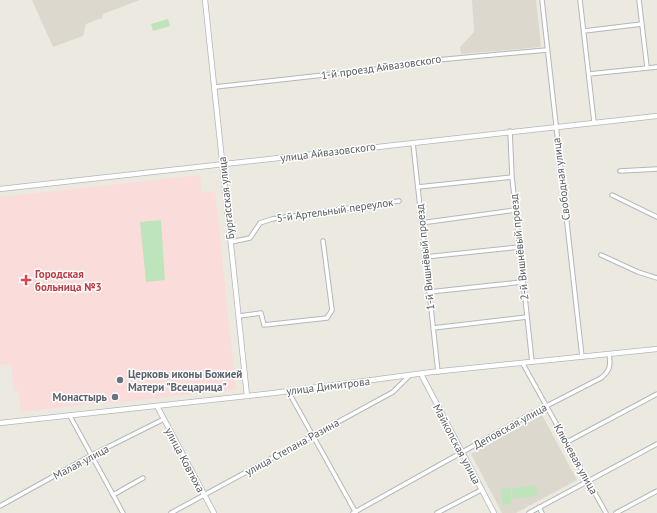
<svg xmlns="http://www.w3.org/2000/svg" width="657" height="513" viewBox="0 0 657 513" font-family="'PT Sans',sans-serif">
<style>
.education{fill:#dcd8ce}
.medical{fill:#fadcdb}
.green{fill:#bee4bc}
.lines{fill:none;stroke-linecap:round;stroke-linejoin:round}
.minor-casing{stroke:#b3b7bb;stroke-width:5.5}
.tertiary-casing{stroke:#b3b7bb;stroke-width:6}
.minor{stroke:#fff;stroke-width:3.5}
.tertiary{stroke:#fff;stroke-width:4.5}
.health-dot{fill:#e0444e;stroke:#fff;stroke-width:1.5}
.worship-dot{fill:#6b7280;stroke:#fff;stroke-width:1.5}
.labels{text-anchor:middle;stroke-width:3;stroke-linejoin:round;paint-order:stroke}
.street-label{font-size:11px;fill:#595d61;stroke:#fff}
.health-label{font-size:11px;font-weight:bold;fill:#be3a42;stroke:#fff;text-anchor:start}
.worship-label{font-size:11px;font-weight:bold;fill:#5b616d;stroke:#fff;text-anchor:start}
</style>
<rect width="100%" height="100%" fill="#ece9e0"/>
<path class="education" d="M32 0H140L103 14 102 18 86 24 83 36 53 47Z
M472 0H536L541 47 461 54 460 47 474 32Z
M542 415 577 480 516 513H502L471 454Z"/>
<path class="medical" d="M200 175 202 193 215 191 236 389 113 403 110 402 21 412 19 391H14L11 364 0 365V197Z"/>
<path class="green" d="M168 19 170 26 153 31 151 24Z
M161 220 165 280 146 282 140 222Z
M536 485 537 496 513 499 512 488Z
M510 488 512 504 503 505 501 489Z"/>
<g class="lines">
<g class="minor-casing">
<path id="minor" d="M542 0 582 357
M580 0 594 122
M639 0 647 67
M584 31 642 24
M589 74 657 67
M215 87 405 66 426 61 547 50
M510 131 512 177 532 362
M413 143 438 372
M620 171 657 169
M418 187 512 177
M612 195 657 217
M421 223 515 210
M231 242 250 238 260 223 272 219 399 201
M601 255 638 272 657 278
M425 257 519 247
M429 292 523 282
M239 316 261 313 264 325 327 318 332 310 323 241
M433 328 527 317
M523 364 606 513
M288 391 356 513
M70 416 123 513
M567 442 657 394
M113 495 143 478
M0 506 92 455 164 419
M539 507 542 513
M171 513 393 392 410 375
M353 513 527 416 601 378C610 371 611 365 609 354
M437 513 481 490
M529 513 657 444
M616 513 657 491"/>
</g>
<g class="tertiary-casing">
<path id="tertiary" d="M205 0 247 396
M0 189 657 116
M421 374 494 513
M157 406 214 513
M0 423 274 393 432 372 657 349"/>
</g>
<use href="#minor" class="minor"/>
<use href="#tertiary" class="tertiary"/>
</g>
<path class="health-dot" d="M24 274h4v4h4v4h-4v4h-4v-4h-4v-4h4z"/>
<g class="worship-dot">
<circle cx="120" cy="380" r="4"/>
<circle cx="115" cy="397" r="4"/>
</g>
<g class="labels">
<g class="street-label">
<text transform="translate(381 67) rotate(-8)" y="4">1-й проезд Айвазовского</text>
<text transform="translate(328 152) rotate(-7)" y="4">улица Айвазовского</text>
<text transform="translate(561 179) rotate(-97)" y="4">Свободная улица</text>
<text transform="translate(226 198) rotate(-96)" y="4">Бургасская улица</text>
<text transform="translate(335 210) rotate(-8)" y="4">5-й Артельный переулок</text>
<text transform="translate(519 247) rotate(-96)" y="4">2-й Вишнёвый проезд</text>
<text transform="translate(425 257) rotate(-96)" y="4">1-й Вишнёвый проезд</text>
<text transform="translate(328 386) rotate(-7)" y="4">улица Димитрова</text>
<text transform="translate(510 426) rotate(-29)" y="4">Деповская улица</text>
<text transform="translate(457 444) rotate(62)" y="4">Майкопская улица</text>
<text transform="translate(292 447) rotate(-29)" y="4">улица Степана Разина</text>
<text transform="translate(576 459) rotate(61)" y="4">Ключевая улица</text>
<text transform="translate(185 460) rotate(62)" y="4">улица Ковтюха</text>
<text transform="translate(81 462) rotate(-28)" y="4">Малая улица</text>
</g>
<g class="health-label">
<text x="35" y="278">Городская<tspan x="35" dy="13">больница №3</tspan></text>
</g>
<g class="worship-label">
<text x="128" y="378">Церковь иконы Божией<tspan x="128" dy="13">Матери "Всецарица"</tspan></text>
<text x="107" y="401" text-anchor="end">Монастырь</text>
</g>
</g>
</svg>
